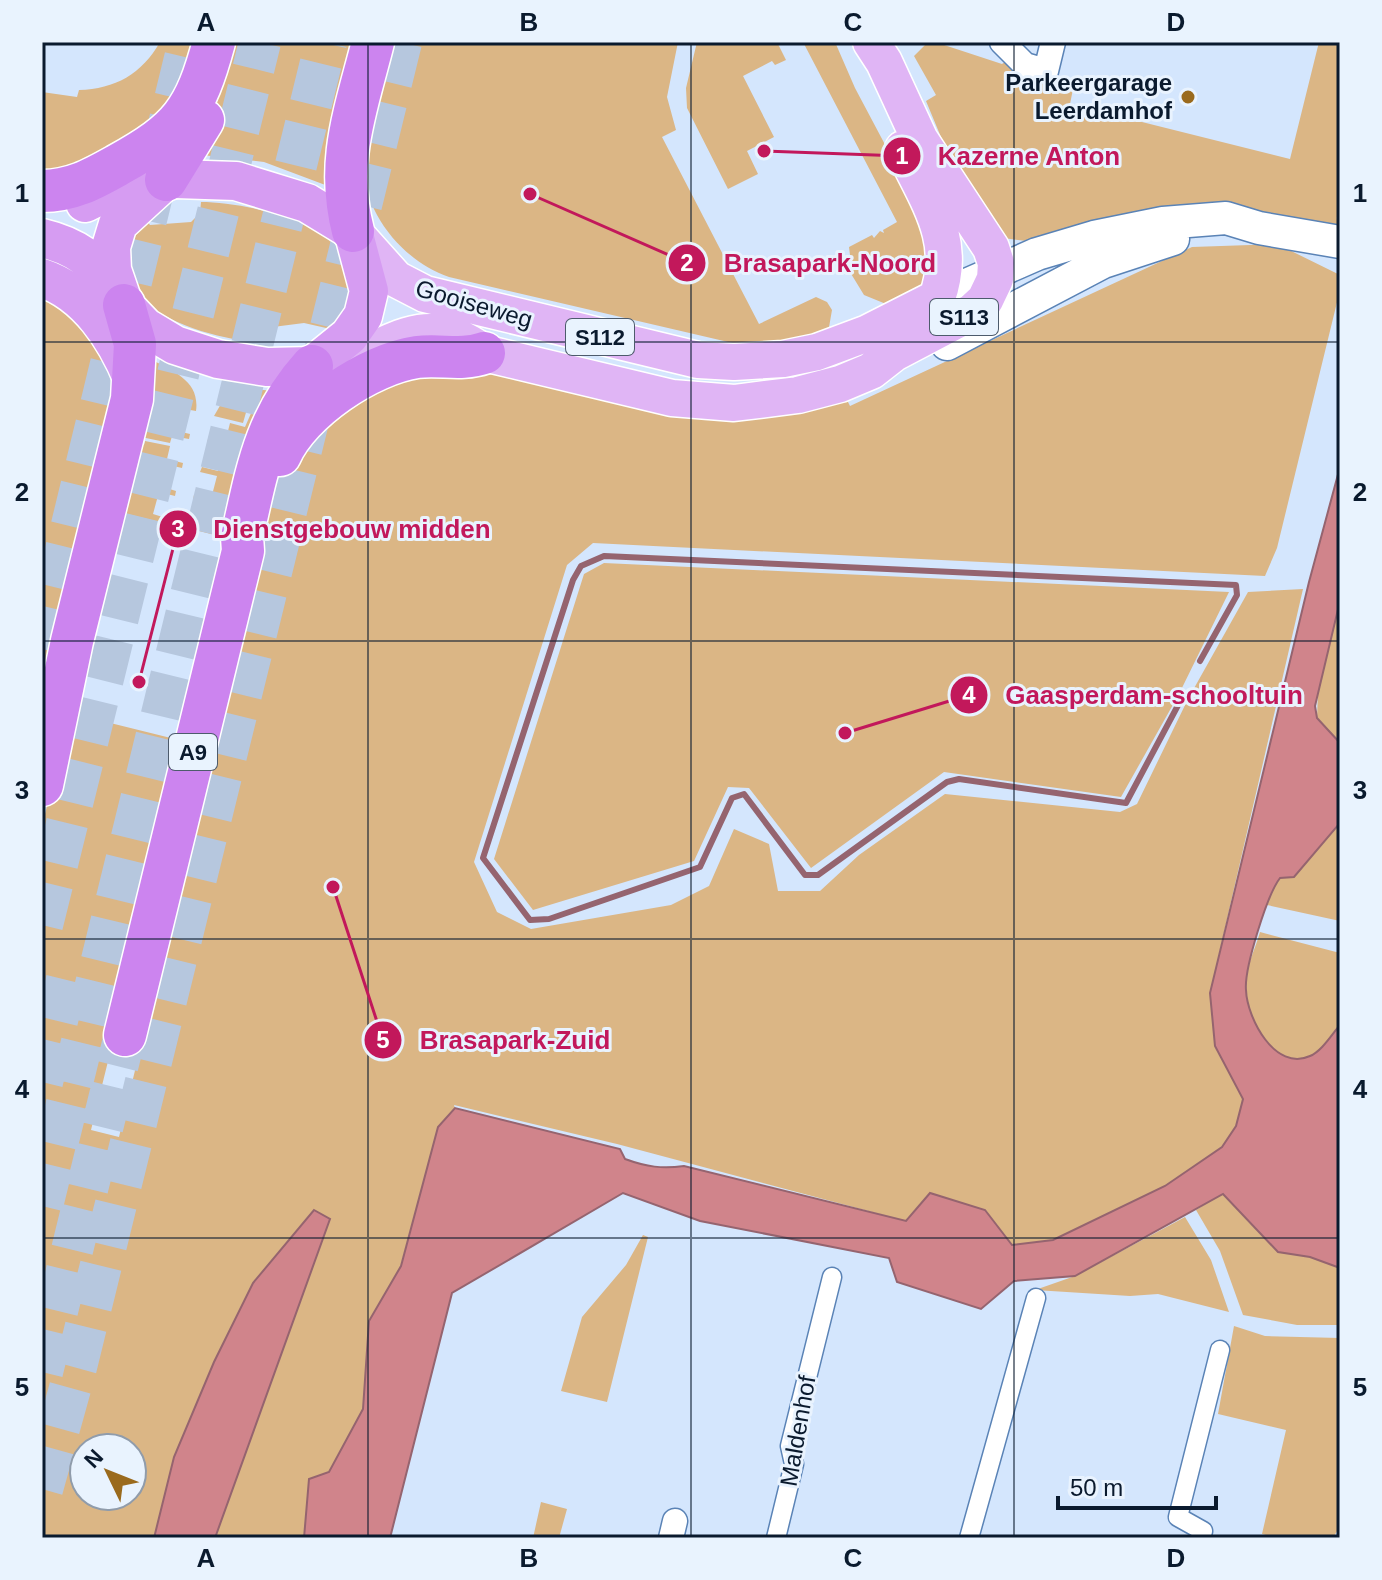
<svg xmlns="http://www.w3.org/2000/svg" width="1382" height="1580" viewBox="0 0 1382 1580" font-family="Helvetica,sans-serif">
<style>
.green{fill:#dbb685;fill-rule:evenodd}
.water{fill:#d0848b;stroke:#95646f;stroke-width:2}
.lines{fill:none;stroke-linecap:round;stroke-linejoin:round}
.stream{stroke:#95646f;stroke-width:6}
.motorway-tunnel{stroke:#b6c7de;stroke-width:42;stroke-dasharray:42 21;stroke-linecap:butt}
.pedestrian-casing{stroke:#5a83b6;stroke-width:21}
.minor-casing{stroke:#5a83b6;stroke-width:27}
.secondary-casing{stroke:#5a83b6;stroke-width:35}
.primary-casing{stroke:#fff;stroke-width:39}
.trunk-casing{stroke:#fff;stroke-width:41}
.motorway-casing{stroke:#fff;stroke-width:45}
.pedestrian{stroke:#fff;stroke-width:18}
.minor{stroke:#fff;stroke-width:24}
.secondary{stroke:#fff;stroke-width:32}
.primary{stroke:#e0b5f5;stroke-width:36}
.trunk{stroke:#d69cf2;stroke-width:38}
.motorway{stroke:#cc84ef;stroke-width:42}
.grid{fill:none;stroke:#0a1a2e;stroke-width:2;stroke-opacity:0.55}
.poi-dot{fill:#9a6a1d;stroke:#e9f3fe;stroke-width:3}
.labels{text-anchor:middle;stroke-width:6;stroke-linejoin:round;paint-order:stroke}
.shield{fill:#e9f3fe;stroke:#4d5b6c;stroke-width:2}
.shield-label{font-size:22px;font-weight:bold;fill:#0a1a2e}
.poi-label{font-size:24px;font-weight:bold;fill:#0a1a2e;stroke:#e9f3fe;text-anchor:end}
.street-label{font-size:24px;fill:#0a1a2e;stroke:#e9f3fe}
.leader{fill:none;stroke:#c2185b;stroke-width:3}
.callout-dot{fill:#c2185b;stroke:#e9f3fe;stroke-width:3}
.mark-label{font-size:24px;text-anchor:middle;font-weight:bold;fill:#fff}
.callout-label{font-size:26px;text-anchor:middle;font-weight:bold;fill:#c2185b;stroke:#e9f3fe;stroke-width:6;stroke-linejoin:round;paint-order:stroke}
.neatline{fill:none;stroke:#0a1a2e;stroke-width:3}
.grid-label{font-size:26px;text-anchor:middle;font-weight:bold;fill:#0a1a2e}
</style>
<rect width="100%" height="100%" fill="#d4e6fd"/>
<path class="green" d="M160 42H206L183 106 42 185V92L77 97 79 90C115 89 142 74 160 42Z
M232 42H358L328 186 264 162 193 154 216 106Z
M387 42H678L667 97 676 130 662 137 759 324 816 297 827 302 832 310 828 333 754 348 449 277C403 261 364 214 363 164 363 134 381 74 387 42Z
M697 42H777L786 60 775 65 772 61 743 76 774 137 747 151 758 174 728 189 687 108 686 88Z
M803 42H835L855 88 934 237 929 284 886 304 864 295 842 259 850 255 849 247 872 235 874 238 880 231 884 233 883 230 897 222Z
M935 42 1002 64 1008 60 1039 80 1073 89 1070 104 1290 159 1319 42H1340V217L1336 218 1340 219V231L1272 215 1034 242 1003 238 958 178 926 101 936 95 914 56 926 44Z
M201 202C238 202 313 217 337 248 346 259 350 282 354 296L335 330 304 323 265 328 261 343C223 339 166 326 139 296 131 286 128 267 124 255L143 216 150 225 191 222 200 213Z
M1277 244 1340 275V290L1277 548 1265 576 593 543 567 565 474 862 497 912 531 929 671 905 709 886 734 829 769 844 778 891H820L859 855 945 794 1120 812 1137 804 1188 699 1248 592 1303 589 1210 993 1215 1046 1243 1099 1236 1126 1222 1147 1165 1186 1053 1240 1012 1245 985 1210 906 1221 617 1144 454 1105 455 1108 438 1127 400 1268 369 1321 363 1409 329 1472 309 1480 304 1538H42V826L70 713 187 742 91 1130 119 1137 280 467 289 450 407 365 846 398 850 406 1192 247ZM84 1448H132V1496H84Z
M42 284 56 289 117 376 42 704Z
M148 358C176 372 200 382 196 411L179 408 173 430 190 434 189 439 172 436 170 443 141 437 140 444 144 445 145 441 170 446 167 459 183 463 182 468 165 464 160 486 176 491 175 496 159 492 153 514 169 519 168 524 118 512Z
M239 388 275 391 227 538 187 528 188 524 204 527 210 505 193 500 194 495 211 499 217 476 200 472 202 467 218 471 223 448 207 444 208 439 225 443 230 423 245 427 252 411 247 409 243 423 214 416 225 397Z
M604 563 1229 592 1179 694 1121 797 944 772 811 868 749 788 728 787 694 861 533 910 494 859 584 574Z
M1340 601V921L1267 905 1317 718 1318 691Z
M1260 932 1340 953V1025C1332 1034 1322 1050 1311 1056 1274 1073 1245 1015 1245 985 1246 966 1255 950 1260 932Z
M1223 1193 1278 1252 1310 1257 1340 1268V1325H1297L1243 1315 1220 1251 1196 1210Z
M1185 1217 1211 1260 1229 1312 1158 1294 1130 1296 1035 1290 1075 1276Z
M643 1235 648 1237 607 1402 561 1391 582 1317 626 1265Z
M1234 1326 1265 1336 1340 1338V1526L1333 1538H1276L1262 1534 1286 1430 1218 1414Z
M541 1502 567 1509 559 1538H533Z"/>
<path class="water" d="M1340 467V601L1315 706 1317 718 1340 743V823L1294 877 1280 878C1267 895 1244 969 1246 990 1247 1018 1275 1072 1310 1056 1322 1051 1332 1034 1340 1025V1268L1310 1257 1278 1252 1223 1194 1075 1276 1014 1281 981 1309 897 1282 889 1258 700 1221 623 1193 452 1293 390 1538H304L309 1479 329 1472 363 1409 369 1321 401 1266 438 1127 455 1108 620 1149 625 1159C647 1167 662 1169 684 1166L906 1221 930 1193 985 1210 1012 1245 1053 1240 1165 1186 1222 1147 1236 1126 1243 1099 1215 1046 1210 993 1309 582Z
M314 1210 330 1219 215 1538H154L174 1457 214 1362 253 1283Z"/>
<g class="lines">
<path class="stream" d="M1184 694 1126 803 959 779 947 782 818 875H805L744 794 732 798 700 867 549 919 530 920 483 858 573 580 581 566 604 556 1236 585 1237 595 1200 661"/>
<path class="motorway-tunnel" d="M42 649 189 42
M42 925 260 42
M42 1082 71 963
M42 1206 326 42
M42 1372 125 1035
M42 1489 76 1367 401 42"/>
<g class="pedestrian-casing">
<path id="pedestrian" d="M776 1538 794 1464 790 1446 832 1277
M969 1538 1036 1298
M1201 1538 1203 1531 1178 1517 1220 1350"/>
</g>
<g class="minor-casing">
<path id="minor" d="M1002 42 1025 65 1046 71 1053 42
M671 1538 675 1521"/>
</g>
<g class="secondary-casing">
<path id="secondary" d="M937 298 1037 254 1094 237 1163 223 1226 218 1259 228 1340 242
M947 344 1103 262 1173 239"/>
</g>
<g class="primary-casing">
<path id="primary" d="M353 231 396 279 425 294 698 360 734 362 783 359 817 352 868 333 937 298C958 240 927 200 903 149
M312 366C377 369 411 298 484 353L672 398 734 403 798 395 840 384 871 371 894 353 972 312 985 300 995 279 996 263 991 248 920 140 884 62 871 42"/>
</g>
<g class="trunk-casing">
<path id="trunk" d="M85 203 123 184 145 178 236 181 307 203 353 231 369 291 363 316 349 336 312 366 267 367 218 359 175 345 145 327 124 305 112 270 111 247 118 224 166 180
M42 238C76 246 98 262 117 292
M42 278C87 293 116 338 133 380"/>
</g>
<g class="motorway-casing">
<path id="motorway" d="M166 180 203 120
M42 191C72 191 93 179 118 165 181 130 195 112 214 42
M353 231C335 161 356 110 373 42
M280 455C300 410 369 364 417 357 441 354 461 361 484 353
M42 785 72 641 132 399 135 344 124 305
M125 1035 243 551 242 537C257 470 265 418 312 366"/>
</g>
<use href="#pedestrian" class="pedestrian"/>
<use href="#minor" class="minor"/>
<use href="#secondary" class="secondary"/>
<use href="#primary" class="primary"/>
<use href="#trunk" class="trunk"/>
<use href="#motorway" class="motorway"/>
</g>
<path class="grid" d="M368 42V1538M691 42V1538M1014 42V1538M42 342H1340M42 641H1340M42 939H1340M42 1238H1340"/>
<circle class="poi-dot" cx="1188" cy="97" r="8"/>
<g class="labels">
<g class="shield">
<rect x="930" y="299" width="68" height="36" rx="6"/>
<rect x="566" y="319" width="68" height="36" rx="6"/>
<rect x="169" y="734" width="48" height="36" rx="6"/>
</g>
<g class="shield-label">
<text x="964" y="325">S113</text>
<text x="600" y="345">S112</text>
<text x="193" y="760">A9</text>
</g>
<g class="poi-label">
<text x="1172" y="91">Parkeergarage<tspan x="1172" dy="28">Leerdamhof</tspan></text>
</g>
<g class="street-label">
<text transform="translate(474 304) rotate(16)" y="8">Gooiseweg</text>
<text transform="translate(798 1431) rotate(-80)" y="8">Maldenhof</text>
</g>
</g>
<path class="leader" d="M764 151L902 156M530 194L687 263M139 682L178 529M845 733L969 695M333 887L383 1040"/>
<g class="callout-dot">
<circle cx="764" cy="151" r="8"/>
<circle cx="530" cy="194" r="8"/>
<circle cx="139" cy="682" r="8"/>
<circle cx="845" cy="733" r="8"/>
<circle cx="333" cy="887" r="8"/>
<circle cx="902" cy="156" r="20"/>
<circle cx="687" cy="263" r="20"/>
<circle cx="178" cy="529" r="20"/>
<circle cx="969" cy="695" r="20"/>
<circle cx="383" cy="1040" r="20"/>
</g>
<g class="mark-label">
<text x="902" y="164">1</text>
<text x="687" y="271">2</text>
<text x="178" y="537">3</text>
<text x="969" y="703">4</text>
<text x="383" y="1048">5</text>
</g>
<g class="callout-label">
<text x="1029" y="165">Kazerne Anton</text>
<text x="830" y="272">Brasapark-Noord</text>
<text x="352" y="538">Dienstgebouw midden</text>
<text x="1154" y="704">Gaasperdam-schooltuin</text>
<text x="515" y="1049">Brasapark-Zuid</text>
</g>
<rect width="1382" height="1580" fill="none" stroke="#e9f3fe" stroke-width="88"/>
<g transform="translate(108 1472) rotate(313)"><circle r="38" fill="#e9f3fe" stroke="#909cab" stroke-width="2"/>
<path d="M0-6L14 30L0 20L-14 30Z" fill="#9a6a1d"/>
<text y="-12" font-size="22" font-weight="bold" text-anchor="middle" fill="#0a1a2e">N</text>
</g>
<path d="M1058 1496v12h158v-12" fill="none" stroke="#0a1a2e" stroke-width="4"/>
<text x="1070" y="1496" font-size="24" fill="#0a1a2e" stroke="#e9f3fe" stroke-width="6" paint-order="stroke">50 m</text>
<rect x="44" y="44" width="1294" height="1492" class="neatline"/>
<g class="grid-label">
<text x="206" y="31">A</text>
<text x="529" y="31">B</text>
<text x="853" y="31">C</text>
<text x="1176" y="31">D</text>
<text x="22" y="202">1</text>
<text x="1360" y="202">1</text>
<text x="22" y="501">2</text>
<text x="1360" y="501">2</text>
<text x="22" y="799">3</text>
<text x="1360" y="799">3</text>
<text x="22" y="1098">4</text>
<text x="1360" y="1098">4</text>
<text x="22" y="1396">5</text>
<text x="1360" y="1396">5</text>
<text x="206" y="1567">A</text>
<text x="529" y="1567">B</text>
<text x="853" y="1567">C</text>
<text x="1176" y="1567">D</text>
</g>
</svg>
